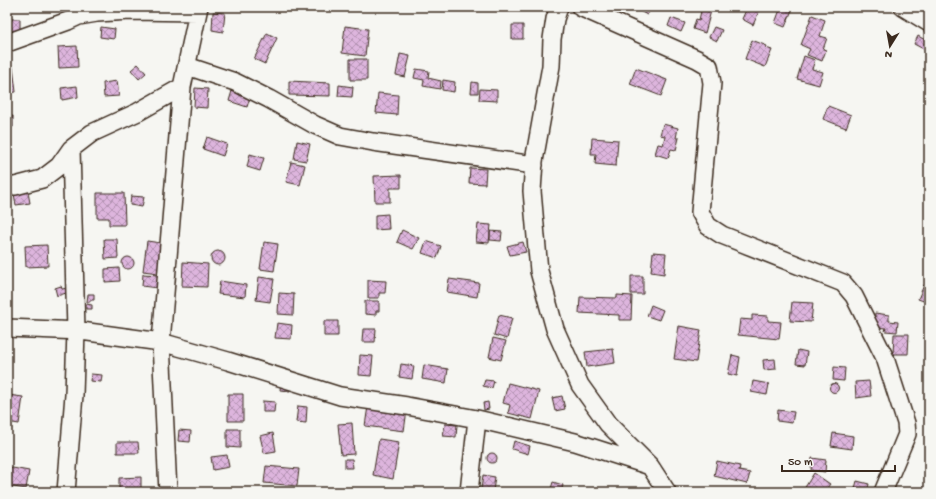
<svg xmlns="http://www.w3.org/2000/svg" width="936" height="499" viewBox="0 0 936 499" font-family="'Gochi Hand',sans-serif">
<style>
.building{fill:url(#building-cross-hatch);stroke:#3b2a1e}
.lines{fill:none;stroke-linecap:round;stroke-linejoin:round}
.minor-casing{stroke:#3b2a1e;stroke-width:20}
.minor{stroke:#f6f6f2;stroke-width:17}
</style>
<defs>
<pattern id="building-cross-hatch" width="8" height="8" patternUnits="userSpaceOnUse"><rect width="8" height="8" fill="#ddb5dd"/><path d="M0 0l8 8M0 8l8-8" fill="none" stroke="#b493b3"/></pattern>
</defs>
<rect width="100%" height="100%" fill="#f6f6f2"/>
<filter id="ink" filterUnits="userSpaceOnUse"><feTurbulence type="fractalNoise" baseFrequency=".025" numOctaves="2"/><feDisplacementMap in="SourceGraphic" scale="8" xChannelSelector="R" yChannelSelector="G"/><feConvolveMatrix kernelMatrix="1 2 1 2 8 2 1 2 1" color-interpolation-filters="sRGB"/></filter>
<g filter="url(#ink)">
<path class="building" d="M7 7H39V9L7 8Z
M636 7H652L647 15 636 9Z
M700 7H712L705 33 693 29 696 19 699 20 701 11 699 10Z
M741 7H761L753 25 742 19 746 10Z
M781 7 792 10 785 27 775 23Z
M213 12 225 13 223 32 212 30Z
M812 15 825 20 820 36 827 38 823 49 826 50 822 61 807 55 810 49 801 45Z
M671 18 685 23 681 32 668 26Z
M7 19H20V33H7Z
M512 25H523V39H512Z
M345 26 368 29 365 56 342 53Z
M101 27 115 29 114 39 100 37Z
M714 27 722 30 717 41 709 37Z
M267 33 277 38 265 64 254 59Z
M918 36 929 42V52L914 44Z
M752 40 767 46 766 48 772 50 765 67 745 59Z
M77 46 78 67 59 68 58 47Z
M400 54 410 56 405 77 396 75Z
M804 56 815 60 812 69 823 72 819 85 797 79Z
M350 59H367V80H350Z
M138 64 146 73 139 79 131 70Z
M13 67 16 92 7 93V68Z
M636 68 667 80 661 96 630 84Z
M416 69 429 71 428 78 441 81 440 89 423 86 424 80 414 78Z
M443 80 455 82 454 92 442 90Z
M117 81 119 96 104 97 103 83Z
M289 81 330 83V96L289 95Z
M472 82 478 83V93H471Z
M339 85 353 87 352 97 338 96Z
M77 86 78 97 62 100 61 88Z
M195 88 208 89 207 108 194 107Z
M480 89 497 90V101L479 100Z
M232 91 250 97 247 107 229 101Z
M378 93 398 95 397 115 376 113Z
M828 106 851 115 846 128 823 119Z
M7 116H13V127H7Z
M663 124 678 128 676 138H679L676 150 671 149 668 158 655 154 658 144 663 145 665 136 660 135Z
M207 137 227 144 223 156 203 149Z
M592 138 618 140 616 166 595 164 596 154H591Z
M297 141 310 144 306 161 294 159Z
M250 154 264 158 260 171 247 167Z
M291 162 305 165 300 185 286 182Z
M470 168 486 169 485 184 469 183Z
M401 175V188H390V202H375L374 176Z
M28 192 30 203 16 205 14 194Z
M97 193H124L125 225H109V218H97Z
M131 196 144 197 142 207 130 205Z
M388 214 389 229 375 230V215Z
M478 224 491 225 489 243 476 242Z
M402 230 419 238 413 249 397 242Z
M490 231 502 232 501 241 490 240Z
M104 239H117L118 258 105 259Z
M147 241 161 243 158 273 143 271Z
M426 241 441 246 437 258 422 253Z
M264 242 278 244 274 271 260 269Z
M523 242 526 252 510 255 507 246Z
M47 245 48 266 26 267 25 246Z
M211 258a7 7 0 1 1 14 0a7 7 0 1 1-14 0Z
M653 252 666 253 664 274 651 272Z
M122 263a6 6 0 1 1 12 0a6 6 0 1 1-12 0Z
M183 262 208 264 207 287 182 286Z
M119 268 120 281 105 282V269Z
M143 274 158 275 157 288 142 286Z
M631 276H643V294H631Z
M259 277 274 279 270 302 256 300Z
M449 279 479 283 477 297 447 292Z
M368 280 386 281 385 293H379V298H368Z
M220 281 246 285 245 297 218 294Z
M924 285 929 287V303L918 299Z
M61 286 62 289 68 288 69 292 57 296 55 288Z
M279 293 294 294 293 315 278 314Z
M88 294H94V300H90V302H87Z
M617 295 632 296 631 320H619V315L579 313 580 297 617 298Z
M365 301H379V311H376V315L365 314Z
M792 302 813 303 811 322 790 321Z
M86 304 92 305V309H86Z
M651 305 663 310 659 320 647 316Z
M875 313 889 315V321L898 322 897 332 885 331 886 328 874 327Z
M499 315 512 318 507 339 494 335Z
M752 315 768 316V321L781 322 779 339 738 335 740 319 752 320Z
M324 321H338V336H324Z
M277 323 292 325 291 339 275 338Z
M679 326 701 330 696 362 674 359Z
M363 329H376L375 342H362Z
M894 334H909L908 354H893Z
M493 338 506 341 501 360 489 357Z
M613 349 615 363 587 367 585 352Z
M798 350 807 352 805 365 796 364Z
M360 355 373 356 371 376 359 375Z
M732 355 740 357 737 376 728 374Z
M775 359 776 369 764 370 763 360Z
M401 364 414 366 412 379 399 377Z
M424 365 448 369 446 383 422 379Z
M834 367 845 368 844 381 833 380Z
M91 374 102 375 101 382 90 381Z
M485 380 494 381 492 388 483 386Z
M753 381 769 384 767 395 751 392Z
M869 381 871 396 856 398 855 382Z
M281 382 291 383 290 391 280 390Z
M508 383 539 391 532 419 508 413 510 405 503 403Z
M829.5 388a4.5 4.5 0 1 1 9 0a4.5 4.5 0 1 1-9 0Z
M7 390H8V395L23 397 19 424 7 422Z
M228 394H243V421H228Z
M562 396 565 409 555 411 552 398Z
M263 401 275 402 274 412H263Z
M488 402 489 409 484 410 483 403Z
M298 406 307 407 306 423 296 422Z
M368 406 407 410 404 431 365 426Z
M778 410 794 412 792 423 777 421Z
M352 423 354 454 341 455 338 424Z
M445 424 457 425 456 437 443 436Z
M227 429H240V448L227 447Z
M179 430 191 431 190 442 178 441Z
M273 433 276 451 264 453 260 436Z
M833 433 853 436 852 449 831 446Z
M379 439 399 442 393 479 373 475Z
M514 441 530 446 528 454 512 449Z
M117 442H138L139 453H117Z
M487 458a5 5 0 1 1 10 0a5 5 0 1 1-10 0Z
M227 455 229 467 213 470 211 457Z
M812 458 826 460 825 472 811 470Z
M345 459H352L353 468H345Z
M717 461 740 466 739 471 750 473 747 484 714 476Z
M266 466 299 469 297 486 264 483Z
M7 467 29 471 26 489 7 486Z
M814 473 830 484 824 492H806L807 490 804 489Z
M483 475 495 477 493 491 481 489Z
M141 477V490H119V478Z
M857 481 869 484 867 492H854Z
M553 482 563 485 561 492H550Z"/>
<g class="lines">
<g class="minor-casing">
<path id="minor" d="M559 7 555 19 552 39 551 66 534 161 532 191 539 271 555 329 580 385 608 424 650 466 667 492
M580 7 697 59 709 66 712 83 700 212 708 226 722 235 843 283 854 296 885 358 906 423 907 434 883 492
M903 7 929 23
M7 43 68 21 79 16 97 13 130 11 198 12
M187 66 235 82 269 99 315 125 340 136 373 142 534 165
M7 186H15L42 179 59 166 71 149 92 133 138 112 182 87
M7 328 81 331 161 342 228 361 340 396 407 406 477 419 575 442 650 466
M66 492 74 395 76 330 71 149
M168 492 161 342 182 87 199 7
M469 492 477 419"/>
</g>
<use href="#minor" class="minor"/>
</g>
</g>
<rect width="936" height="499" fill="none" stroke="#f6f6f2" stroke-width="24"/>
<rect x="12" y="12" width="912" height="475" fill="none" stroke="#3b2a1e" stroke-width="1.5" filter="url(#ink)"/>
<g transform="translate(890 46) rotate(191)" stroke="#f6f6f2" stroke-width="3" paint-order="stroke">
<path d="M0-3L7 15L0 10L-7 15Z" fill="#3b2a1e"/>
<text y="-6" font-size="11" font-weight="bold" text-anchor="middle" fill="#3b2a1e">N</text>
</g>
<path d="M782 465v6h113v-6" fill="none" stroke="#3b2a1e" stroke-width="2"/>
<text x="788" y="465" font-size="12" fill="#3b2a1e" stroke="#f6f6f2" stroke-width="3" paint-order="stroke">50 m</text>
</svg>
